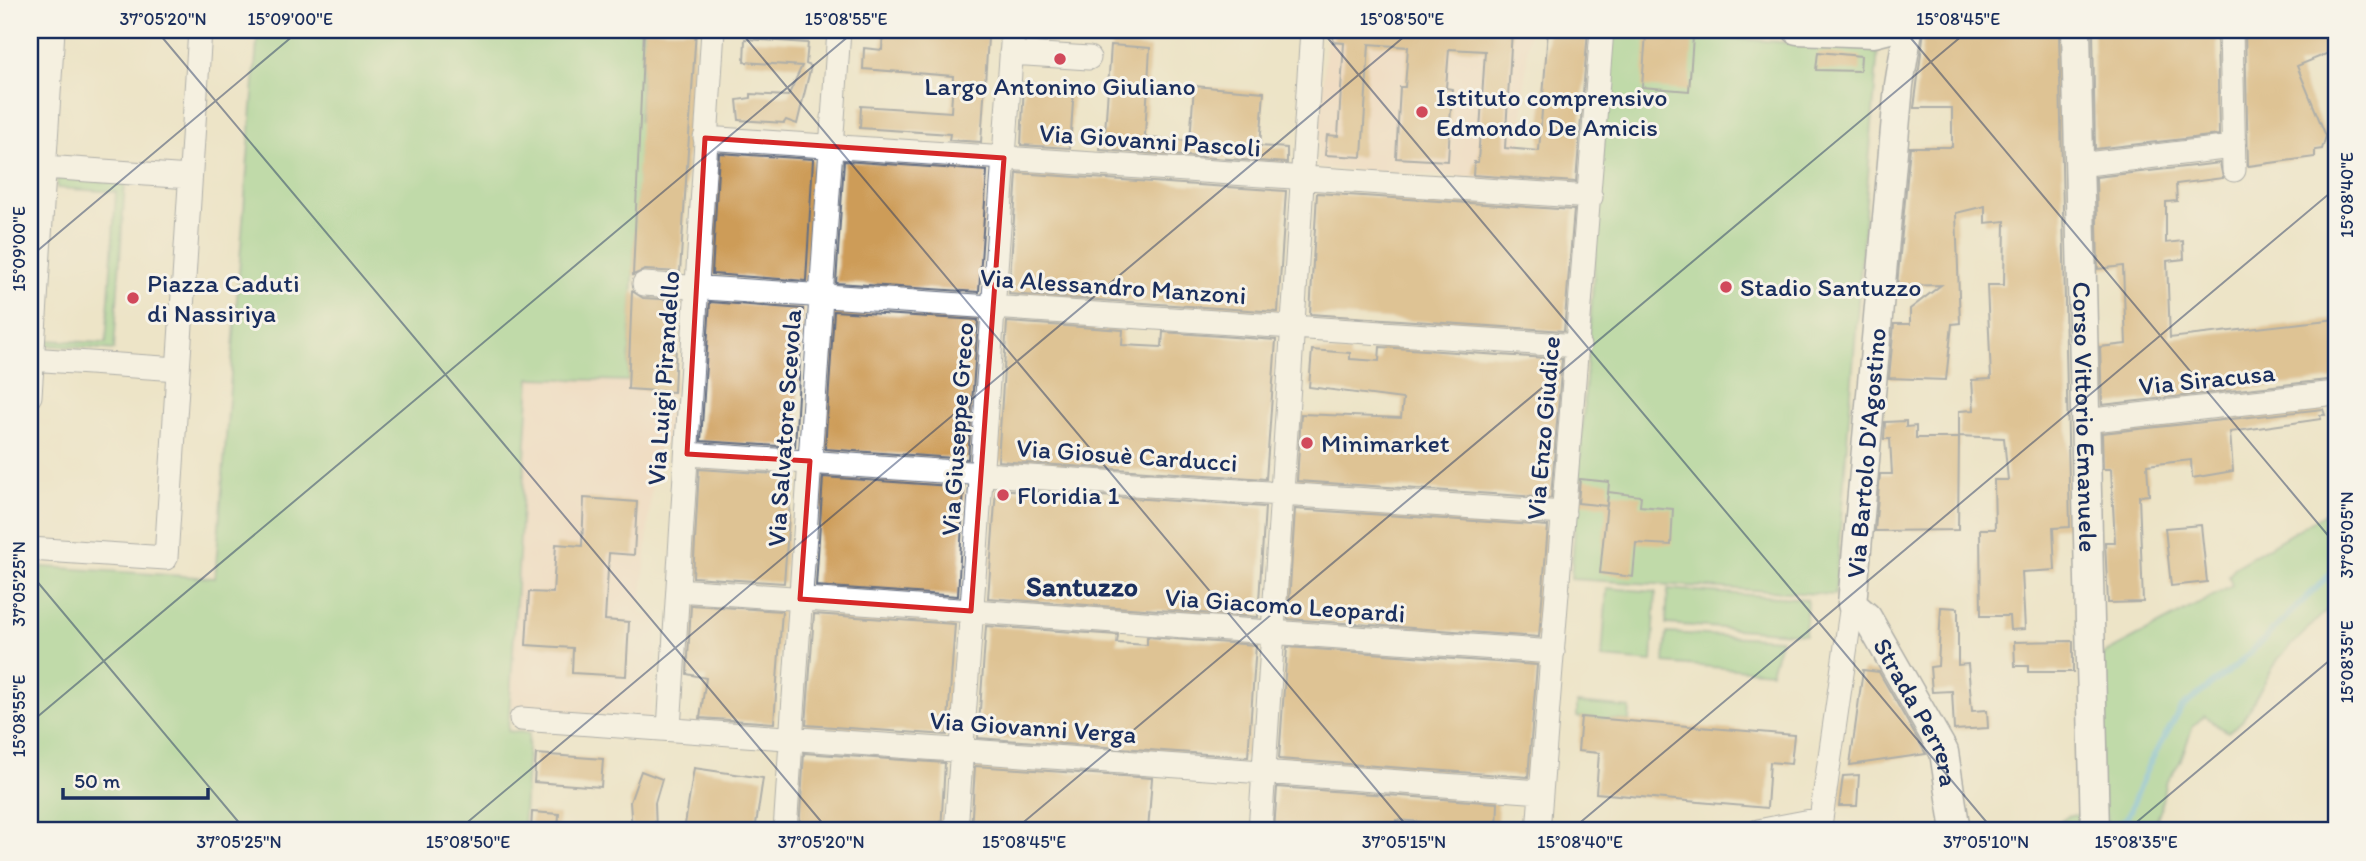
<svg xmlns="http://www.w3.org/2000/svg" width="2366" height="861" viewBox="0 0 2366 861" font-family="Itim,sans-serif">
<style>
.built{fill:#f3d4bf}
.green{fill:#8bce86;stroke:#537e72;stroke-width:2}
.lines{fill:none;stroke-linecap:round;stroke-linejoin:round}
.stream{stroke:#5bb7d9;stroke-width:6}
.building{fill:#cd9c58}
.minor-casing{stroke:#646e83;stroke-width:25}
.major-casing{stroke:#646e83;stroke-width:31}
.minor{stroke:#fff;stroke-width:23}
.major{stroke:#fff;stroke-width:28}
.marked{fill:none;stroke:#d62828;stroke-width:5;stroke-linejoin:round}
.ticks{fill:none;stroke:#1b2f5e;stroke-width:2;stroke-opacity:0.45}
.poi-dot{fill:#d1495b;stroke:#f7f3e8;stroke-width:2.5}
.labels{text-anchor:middle;stroke-width:6;stroke-linejoin:round;paint-order:stroke}
.poi-label{font-size:26px;fill:#1b2f5e;stroke:#f7f3e8;text-anchor:start}
.street-label{font-size:26px;fill:#1b2f5e;stroke:#f7f3e8}
.neighbourhood-label{font-size:28px;font-weight:bold;fill:#1b2f5e;stroke:#f7f3e8}
.neatline{fill:none;stroke:#1b2f5e;stroke-width:2.5}
.ticks-label{font-size:18px;text-anchor:middle;fill:#1b2f5e}
</style>
<rect width="100%" height="100%" fill="#f7f3e8"/>
<filter id="ink" filterUnits="userSpaceOnUse"><feTurbulence type="fractalNoise" baseFrequency=".0143" numOctaves="2"/><feDisplacementMap in="SourceGraphic" scale="14" xChannelSelector="R" yChannelSelector="G"/><feConvolveMatrix kernelMatrix="1 2 1 2 8 2 1 2 1" color-interpolation-filters="sRGB"/></filter>
<filter id="wash" filterUnits="userSpaceOnUse"><feTurbulence type="fractalNoise" baseFrequency=".00686" numOctaves="4" result="noise"/><feDisplacementMap in="SourceGraphic" scale="28" xChannelSelector="R" yChannelSelector="G"/><feGaussianBlur stdDeviation="1.57" result="paint"/><feColorMatrix in="noise" values="0 0 0 0 0 0 0 0 0 0 0 0 0 0 0 0 0 1.4 0 .05"/><feComposite in="paint" operator="in"/></filter>
<g filter="url(#wash)">
<rect width="100%" height="100%" fill="#ede4c7"/>
<path class="built" d="M1327 30H1529L1518 181 1317 168Z
M530 377 628 381V389L674 392 673 397 664 396V403L673 404 671 438 654 455 641 613 658 616 651 718 510 706Z"/>
<path class="green" d="M258 30H644L639 121 691 125 688 150 640 145 628 381 530 378 508 731 529 733 523 831H30V566L215 578Z
M1612 30 1878 49 1835 595 1571 579Z
M57 178 125 183 114 350 46 345V340L106 343 116 192 57 188Z
M2336 507V601L2278 659 2242 721 2228 732 2204 716 2193 726 2180 762 2165 784 2161 808 2152 831H2046L2067 817 2081 814 2102 655 2232 586 2229 576 2235 567Z
M1607 588 1656 592 1652 662 1602 658Z
M1668 589 1807 599 1805 634 1666 624Z
M1667 633 1781 639 1771 672 1664 663Z
M1577 703 1630 708 1629 721 1577 717Z"/>
<g class="lines">
<path class="stream" d="M2104 831 2127 818 2148 766 2181 708 2238 664 2336 569"/>
</g>
<g id="blocks">
<path class="building" d="M644 30H696L680 272 645 270 633 275Z
M883 30H980V38H988L981 142 949 140 950 134 860 128 861 106 951 112 953 76 863 69 864 48 882 50Z
M1334 30H1512L1505 148 1539 151 1548 30H1588L1576 182 1473 175 1474 162H1478L1485 51 1449 49 1446 88 1452 89 1448 161 1396 158 1400 87H1405L1408 47 1369 44 1362 157 1325 155 1327 135 1338 136 1344 43 1333 42Z
M1924 30H2059L2070 527 2053 528 2055 570 2022 572 2025 629 2010 630 2009 616H1981L1980 529H1995L1994 480H2008L2004 438 1959 436V411L1974 410 1972 380 1991 379 1987 285H2004L2005 221 1985 223V206L1956 213 1960 323 1952 324 1946 380 1889 378 1894 324H1910V309L1941 285 1897 286 1910 147H1952V108H1914Z
M2093 30H2217L2219 135 2095 149Z
M2245 30H2328L2336 50 2297 66 2326 136 2322 149 2315 150V157L2248 166Z
M1646 33 1693 37 1689 91 1642 87Z
M745 39 808 43 806 64 811 66 797 124 786 120 784 123 739 120 737 100 751 98V94L788 96 802 66 744 62Z
M1111 45 1150 48 1145 135 1147 138 1190 141 1194 86 1264 92 1260 146 1287 148V163L1100 150 1101 132H1105Z
M1818 52 1861 56 1860 71 1816 70Z
M1024 82 1074 86 1070 148 1021 145Z
M719 153 813 159 806 281 712 274Z
M844 161 987 171 979 292 836 283Z
M2220 163 2223 178 2176 184 2177 201 2166 202V243L2183 241 2184 259 2167 261 2170 338 2336 319V379L2102 405 2100 347 2126 344 2123 266 2098 269 2096 177Z
M1017 173 1286 191 1278 312 1009 294Z
M1317 193 1574 210 1564 331 1310 314Z
M632 291 643 298 678 300 674 392 628 389Z
M710 302 803 309 795 447 701 441Z
M834 311 978 320 968 459 825 449Z
M1007 322 1123 330 1122 345 1162 347 1163 332 1276 340 1266 479 998 461Z
M1380 347 1562 359 1551 498 1297 481 1301 414 1401 418 1403 399 1309 387 1312 350 1350 353V359L1379 361Z
M2323 409 2325 415H2320L2321 419 2230 432 2233 471 2192 478 2191 460 2147 465 2149 495 2139 496 2143 602 2108 603 2105 542H2115L2111 469H2103L2102 433Z
M1906 421V427L1916 426V438H1959L1958 530 1875 531 1880 474H1892L1890 439H1884L1885 422Z
M699 469 792 475 784 583 693 577Z
M823 477 964 487 958 596 816 586Z
M1580 479 1609 482 1607 506 1578 503Z
M996 489 1265 507 1258 617 988 598Z
M1608 492 1641 496 1640 506 1673 509 1671 545 1636 543 1633 577 1600 573Z
M584 498 637 502 634 555 609 553 605 620 629 622 626 676 572 673 573 648 526 645 529 592 553 593 556 544 582 546Z
M1295 509 1548 526 1539 637 1288 619Z
M2201 525 2207 582 2171 586 2165 528Z
M691 605 782 611 774 723 700 718 706 678 687 674Z
M1941 607 1958 608V665L1968 664 1972 711 1987 710 1988 728 1954 730 1952 691 1932 692 1930 667 1938 666Z
M814 614 955 624 947 735 806 725Z
M986 626 1118 635 1117 643 1147 645V637L1256 645 1248 757 978 738Z
M2073 641V672H2028V666H2015L2014 642Z
M1287 647 1537 665 1528 777 1279 759Z
M1863 670 1879 672 1926 754 1850 765Z
M1581 717 1794 735 1791 764 1770 762 1767 808 1596 793 1599 753 1578 751Z
M804 753 945 763 941 831H799Z
M536 754 603 759 601 787 534 782Z
M975 766 1152 778 1148 831H971Z
M694 768 763 778 755 831H684Z
M641 771 662 779 655 803 656 831 632 829 630 802Z
M1859 775 1857 806H1839L1843 776Z
M1277 787 1498 803 1497 831H1438V823L1396 820 1395 831H1274Z
M532 812 559 814 558 831H531Z"/>
</g>
</g>
<g filter="url(#ink)">
<use href="#blocks" fill-opacity="0" stroke="#646e83" stroke-width="2"/>
<g class="lines">
<g class="minor-casing">
<path id="minor" d="M2231 30 2234 170
M1011 53 1089 58
M30 99 34 30
M705 138 1591 197
M2078 165 2233 147
M30 166 190 177
M644 284 1579 346
M30 359 178 369
M30 396 53 30
M2084 421 2336 393
M687 454 1564 513
M30 549 166 558 200 30
M678 590 1553 652
M521 719 1541 792
M669 729 713 30
M785 831 839 30
M956 831 1013 30
M1260 831 1312 30
M1538 831 1602 30
M1758 831 1821 819 1852 604"/>
</g>
<g class="major-casing">
<g id="major">
<path d="M1797 30 1874 33 1886 30"/>
<path id="s1" d="M1908 30 1899 85 1852 604 1867 617 1944 752 1956 831"/>
<path id="s2" d="M2076 30 2095 831"/>
</g>
</g>
<use href="#minor" class="minor"/>
<use href="#major" class="major"/>
</g>
</g>
<path d="M0 0H2366V861H0ZM705 138 1004 158 971 611 800 599 810 461 687 454Z" fill="#ede4c7" fill-opacity=".55" fill-rule="evenodd"/>
<path class="marked" d="M705 138 1004 158 971 611 800 599 810 461 687 454Z"/>
<path class="ticks" d="M156 30 829 831M739 30 1411 831M1321 30 1994 831M1904 30 2336 545M30 257 300 30M30 573 246 831M30 723 856 30M457 831 1412 30M1013 831 1969 30M1570 831 2336 188M2126 831 2336 655"/>
<g class="poi-dot">
<circle cx="1060" cy="59" r="7"/>
<circle cx="1422" cy="112" r="7"/>
<circle cx="1726" cy="287" r="7"/>
<circle cx="133" cy="298" r="7"/>
<circle cx="1307" cy="443" r="7"/>
<circle cx="1003" cy="495" r="7"/>
</g>
<g class="labels">
<g class="poi-label">
<text x="1060" y="95" text-anchor="middle">Largo Antonino Giuliano</text>
<text x="1436" y="106">Istituto comprensivo<tspan x="1436" dy="30">Edmondo De Amicis</tspan></text>
<text x="147" y="292">Piazza Caduti<tspan x="147" dy="30">di Nassiriya</tspan></text>
<text x="1740" y="296">Stadio Santuzzo</text>
<text x="1321" y="452">Minimarket</text>
<text x="1017" y="504">Floridia 1</text>
</g>
<g class="street-label">
<text transform="translate(1150 140) rotate(4)" y="9">Via Giovanni Pascoli</text>
<text transform="translate(1113 286) rotate(4)" y="9">Via Alessandro Manzoni</text>
<text transform="translate(663 378) rotate(-86)" y="9">Via Luigi Pirandello</text>
<text transform="translate(2207 379) rotate(-6)" y="9">Via Siracusa</text>
<text dy="9" stroke="none"><textPath href="#s2" startOffset="387">Corso Vittorio Emanuele</textPath></text>
<text transform="translate(784 428) rotate(-86)" y="9">Via Salvatore Scevola</text>
<text transform="translate(1543 428) rotate(-85)" y="9">Via Enzo Giudice</text>
<text transform="translate(957 429) rotate(-86)" y="9">Via Giuseppe Greco</text>
<text transform="translate(1866 453) rotate(-85)" y="9">Via Bartolo D'Agostino</text>
<text transform="translate(1127 455) rotate(4)" y="9">Via Giosuè Carducci</text>
<text transform="translate(1285 605) rotate(4)" y="9">Via Giacomo Leopardi</text>
<text dy="9" stroke="none"><textPath href="#s1" startOffset="705">Strada Perrera</textPath></text>
<text transform="translate(1033 727) rotate(4)" y="9">Via Giovanni Verga</text>
</g>
<g class="neighbourhood-label">
<text x="1082" y="596">Santuzzo</text>
</g>
</g>
<rect width="2366" height="861" fill="none" stroke="#f7f3e8" stroke-width="77"/>
<path d="M63 788v10h145v-10" fill="none" stroke="#1b2f5e" stroke-width="3.5"/>
<text x="74" y="788" font-size="21" fill="#1b2f5e" stroke="#f7f3e8" stroke-width="5" paint-order="stroke">50 m</text>
<rect x="38" y="38" width="2290" height="784" class="neatline"/>
<g class="ticks-label">
<text x="163" y="25">37°05'20"N</text>
<text x="290" y="25">15°09'00"E</text>
<text x="846" y="25">15°08'55"E</text>
<text x="1402" y="25">15°08'50"E</text>
<text x="1958" y="25">15°08'45"E</text>
<text transform="translate(2347 195) rotate(-90)" y="6">15°08'40"E</text>
<text transform="translate(19 249) rotate(-90)" y="6">15°09'00"E</text>
<text transform="translate(2347 535) rotate(-90)" y="6">37°05'05"N</text>
<text transform="translate(19 584) rotate(-90)" y="6">37°05'25"N</text>
<text transform="translate(2347 662) rotate(-90)" y="6">15°08'35"E</text>
<text transform="translate(19 716) rotate(-90)" y="6">15°08'55"E</text>
<text x="239" y="848">37°05'25"N</text>
<text x="468" y="848">15°08'50"E</text>
<text x="821" y="848">37°05'20"N</text>
<text x="1024" y="848">15°08'45"E</text>
<text x="1404" y="848">37°05'15"N</text>
<text x="1580" y="848">15°08'40"E</text>
<text x="1986" y="848">37°05'10"N</text>
<text x="2136" y="848">15°08'35"E</text>
</g>
</svg>
